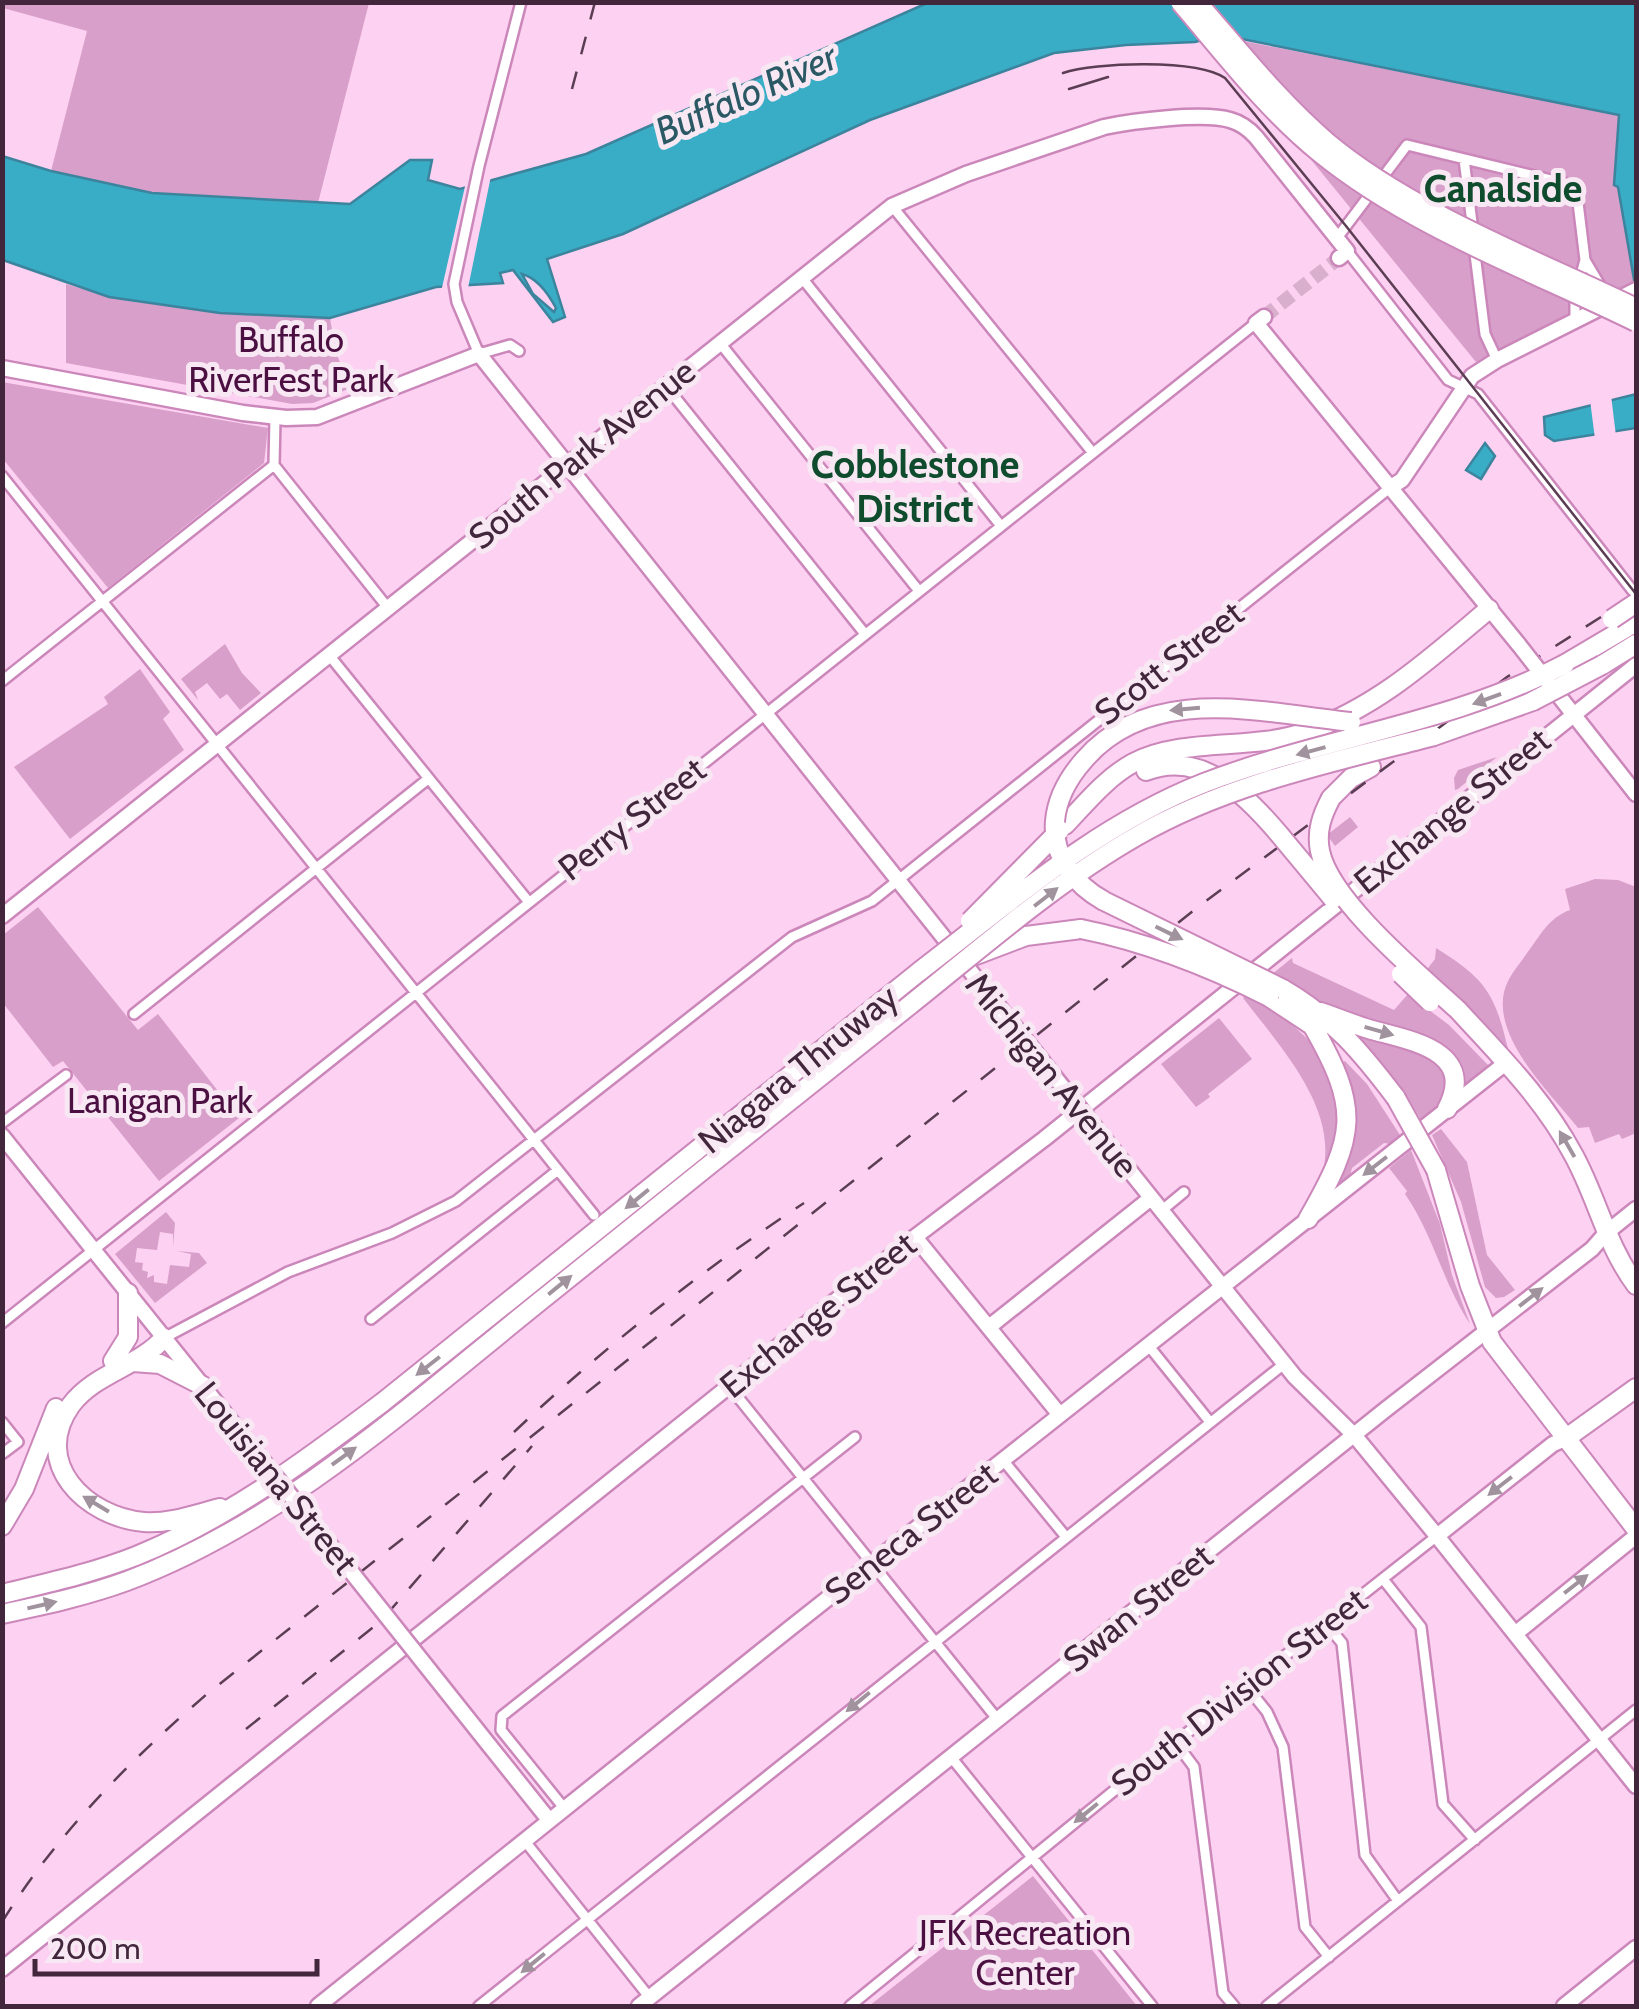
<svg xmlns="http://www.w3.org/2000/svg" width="1639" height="2009" viewBox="0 0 1639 2009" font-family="Cabin,sans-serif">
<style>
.green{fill:#d89fca}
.water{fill:#39acc6;stroke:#3c849d;stroke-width:2.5;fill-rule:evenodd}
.pier{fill:#fdd1f1}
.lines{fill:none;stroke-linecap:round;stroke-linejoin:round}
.secondary-tunnel{stroke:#d8afcd;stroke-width:14;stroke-dasharray:14 7;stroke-linecap:butt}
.street-casing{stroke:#cb87ba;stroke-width:14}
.secondary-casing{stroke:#cb87ba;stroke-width:19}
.highway-casing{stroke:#cb87ba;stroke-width:22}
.street{stroke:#fff;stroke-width:9}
.secondary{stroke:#fff;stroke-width:14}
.highway{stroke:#fff;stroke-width:18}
.tram{stroke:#5b3e54;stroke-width:2.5}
.rail{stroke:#5b3e54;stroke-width:2.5;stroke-dasharray:18 18;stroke-linecap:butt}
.secondary-bridge-casing{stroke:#cb87ba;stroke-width:19;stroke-linecap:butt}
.highway-bridge-casing{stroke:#cb87ba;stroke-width:22;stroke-linecap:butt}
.secondary-bridge{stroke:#fff;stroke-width:14}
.highway-bridge{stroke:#fff;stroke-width:18}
.oneway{fill:#a0939e}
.labels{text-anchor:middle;stroke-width:10;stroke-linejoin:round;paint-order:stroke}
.park-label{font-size:35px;fill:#4c0f41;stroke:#f7e8f3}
.street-label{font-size:35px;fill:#42273c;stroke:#f7e8f3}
.water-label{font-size:38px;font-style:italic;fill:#2a5965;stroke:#f7e8f3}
.neighbourhood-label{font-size:38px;font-weight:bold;fill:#0f4b2d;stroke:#f7e8f3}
</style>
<rect width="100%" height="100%" fill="#fdd1f1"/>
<path class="green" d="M2 3H369L318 203 152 193 51 171 87 31 3 8Z
M1238 40 1636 118V281L1476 362 1308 156 1325 142Z
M66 284C152 311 240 314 330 318L336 353 351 388 313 403 292 404 66 363Z
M2 382 268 428 264 463 108 588 3 459Z
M225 644 242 673 261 693 240 710 227 694 220 699 207 683 195 692 198 700 181 679Z
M140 669 170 712 163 719 184 750 70 839 14 767 108 704 104 697Z
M1497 757 1458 789 1455 790 1454 778 1458 770Z
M1350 817 1358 827 1335 846 1327 835Z
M1595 879 1618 880 1636 887V1133L1622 1139 1619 1134 1595 1143 1589 1127 1578 1128C1549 1091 1482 1029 1509 979 1514 970 1521 962 1527 953 1541 935 1548 918 1570 910L1565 889Z
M38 907 138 1030 158 1014 239 1118 159 1181 63 1061 53 1067 3 1003V935Z
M1436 948C1486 979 1495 994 1508 1049L1425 972 1435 959Z
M1292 958 1293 963 1394 1010 1408 994 1449 1025 1489 1066 1465 1086 1456 1058 1426 1036 1361 1021 1327 1009 1271 975Z
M1246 995C1307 1027 1354 1073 1338 1148 1334 1164 1320 1182 1311 1196 1316 1187 1322 1177 1324 1166 1335 1104 1278 1044 1243 998Z
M1219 1018 1252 1059 1208 1094 1210 1097 1196 1107 1161 1064Z
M1361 1035 1422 1050 1442 1064C1449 1096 1446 1100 1421 1120L1405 1093 1357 1039Z
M1345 1061 1367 1084 1400 1135 1391 1144 1384 1143 1352 1168 1350 1176 1340 1184 1337 1181C1359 1135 1358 1110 1340 1063Z
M1441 1129 1467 1162 1487 1255 1515 1290 1504 1297 1496 1298 1485 1287 1461 1202 1432 1135Z
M1411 1150 1440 1224 1452 1275 1470 1324C1443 1283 1433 1234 1405 1194L1407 1191 1389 1168Z
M166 1212 175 1223 173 1247V1234L160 1232 157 1250 137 1248 135 1262 143 1263 142 1270 148 1272 147 1278 154 1275V1282L167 1284 170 1265 189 1267 191 1254 177 1251 199 1253 207 1263 155 1303 115 1254Z
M1033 1876 1137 2006H869Z"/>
<path class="water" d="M927 3H1636V291L1618 187 1614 185 1619 115 1222 35 1195 42 1126 45 1054 53 870 120 623 234 547 259 565 317 553 322 513 270 500 273 503 283 436 287 330 318 220 313 109 297 3 260 2 156 51 171 152 193 350 204 410 160H432L428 180 460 189 586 154ZM522 274C537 278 549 295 556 308L554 312 533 294Z
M1636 394V428L1554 441 1545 435 1544 417Z
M1485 443 1495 456 1481 479 1466 470Z"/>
<path class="pier" d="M491 176 468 288 441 292 466 182Z
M1611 395 1616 436 1595 439 1590 400Z"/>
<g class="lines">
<path class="secondary-tunnel" d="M1264 317 1339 258"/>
<g class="street-casing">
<path id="street" d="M1464 159 1473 231
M892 206 1093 453
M1337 238 1407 145 1576 186 1585 260
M1474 246 1485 334 1497 360
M1347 251 1448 380 1478 394 1636 595
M802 278 1001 526
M1575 319V298L1585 260 1601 287
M720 343 919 591
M519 351 510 345 479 354 457 302 454 284 479 166 521 2
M666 386 865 634
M275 418 274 465 388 608
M2 476 594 1215
M329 655 528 901
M2 681 274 465
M134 1014 428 779
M2 1123 66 1075
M1161 1211 1184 1192
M371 1319 558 1170
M2 1323 1256 323
M164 1338 288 1272 392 1233 456 1201 792 937 872 901 1391 487
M1148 1345 1210 1422
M729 1386 998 1720
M2 1422 18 1442 2 1454
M1003 1460 1066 1537
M1383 1579 1421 1627 1443 1804 1475 1840
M1326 1624 1342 1643 1365 1855 1398 1901
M1247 1687 1267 1712 1283 1747 1305 1927 1329 1957
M1176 1743 1194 1767 1223 1993 1234 2006
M951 1757 1152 2006
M564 1808 501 1730 502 1716 855 1437
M524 1840 650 1998
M479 2006 1284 1364
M850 2006 1121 1785 1437 1536
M1267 2006 1636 1710"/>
</g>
<g class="secondary-casing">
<path id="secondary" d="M1264 317 1256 323 1519 645
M2 368 243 413 286 418 317 417 479 354 1026 1041
M1391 487 1402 480 1472 376 1497 360 1636 290
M1548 682 1636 794
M2 916 892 206 966 174 1104 127C1132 121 1204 112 1230 120 1241 123 1249 129 1256 137L1347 251 1339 258
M1101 1135 1295 1377 1355 1436 1437 1536 1636 1786
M2 1136 267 1466
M915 1237 1060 1415
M989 1327 1151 1198
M1437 1536 1553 1444 1565 1439
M1515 1634 1636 1536
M489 1745 549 1820
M2 1969 915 1237 1044 1139 1636 665
M318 2006 789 1629 1507 1062
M639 2006 1385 1410 1592 1249 1606 1233 1636 1209
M1564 2006 1636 1948"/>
</g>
<g class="highway-casing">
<path id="highway" d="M1565 664 1636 622
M1602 665 1636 644
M1434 736 1533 701
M1146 771C1201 749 1246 795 1279 834
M1331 798 1351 778 1371 767
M1065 825C1086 803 1106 778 1133 763 1182 737 1252 751 1306 732 1378 707 1432 657 1489 609
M976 955 1026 936 1081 929
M1283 989C1333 1018 1362 1053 1396 1098
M1269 997 1319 1030
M1458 1010C1500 1056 1543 1098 1573 1154 1597 1197 1606 1245 1636 1285
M1321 1012C1338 1018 1355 1025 1372 1030 1412 1041 1477 1051 1447 1109
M1436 1170 1470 1286 1492 1342 1636 1529
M1308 1219C1356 1135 1361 1110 1312 1025
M164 1338C138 1367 95 1373 71 1405 30 1463 86 1517 144 1522 169 1524 196 1514 220 1508
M113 1361 128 1337V1293
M133 1362 160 1364 203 1386
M1565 1439 1636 1388
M2 1526 24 1489 56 1408
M2 1594C47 1583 93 1573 136 1556 227 1519 305 1461 383 1402L920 971
M2 1614C44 1605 86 1596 127 1581 284 1522 414 1402 544 1298 666 1200 787 1102 910 1005"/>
</g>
<use href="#street" class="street"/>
<use href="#secondary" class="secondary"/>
<use href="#highway" class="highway"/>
<path class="tram" d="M1063 73C1095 62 1197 59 1225 78L1346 226 1636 594
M1069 89 1108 77"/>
<path class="rail" d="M572 89 595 2
M514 1432C603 1348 702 1270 804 1203
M246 1729 381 1621 532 1446
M2 1922C56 1835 130 1760 207 1694L1198 907 1507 677 1615 608"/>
<g class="secondary-bridge-casing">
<path id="secondary-bridge" d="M1519 645 1548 682
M1026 1041 1101 1135
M267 1466 489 1745"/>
</g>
<g class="highway-bridge-casing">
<path id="highway-bridge" d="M1180 2C1225 55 1267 110 1320 153 1411 227 1532 271 1636 322
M1197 2C1239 50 1279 101 1327 142 1412 213 1537 260 1636 308
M1612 619 1636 603
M1533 701 1602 665
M1331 798C1322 815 1316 831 1320 851 1330 901 1420 975 1458 1010
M1279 834 1333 899
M970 921 1060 830
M1081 929C1146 942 1210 967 1269 997
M920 971C1010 902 1097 825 1204 783 1323 737 1451 724 1565 664
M1401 974 1430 1002
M1283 989 1104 901C1075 885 1052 856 1055 821 1057 798 1069 777 1084 760 1151 682 1262 713 1351 722
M910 1005C984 946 1055 883 1137 836 1227 784 1334 762 1434 736
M1396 1098 1436 1170"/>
</g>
<use href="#secondary-bridge" class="secondary-bridge"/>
<use href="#highway-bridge" class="highway-bridge"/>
</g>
<defs><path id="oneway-solid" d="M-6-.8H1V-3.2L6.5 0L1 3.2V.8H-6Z" transform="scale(2.5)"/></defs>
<g class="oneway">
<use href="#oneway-solid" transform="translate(1487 699) rotate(160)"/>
<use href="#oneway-solid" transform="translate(1185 709) rotate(175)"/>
<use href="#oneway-solid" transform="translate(1311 751) rotate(165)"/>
<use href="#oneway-solid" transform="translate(1046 897) rotate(-38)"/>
<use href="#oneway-solid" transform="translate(1169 933) rotate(26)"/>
<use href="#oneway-solid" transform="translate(1379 1031) rotate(16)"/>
<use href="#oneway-solid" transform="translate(1567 1144) rotate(-120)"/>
<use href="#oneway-solid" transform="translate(1375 1166) rotate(142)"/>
<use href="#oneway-solid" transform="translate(637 1199) rotate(141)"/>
<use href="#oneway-solid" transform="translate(560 1285) rotate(-39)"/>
<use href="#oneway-solid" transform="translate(1531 1297) rotate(-38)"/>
<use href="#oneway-solid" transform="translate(428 1366) rotate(142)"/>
<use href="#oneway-solid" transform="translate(344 1456) rotate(-36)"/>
<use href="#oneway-solid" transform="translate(1500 1486) rotate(142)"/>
<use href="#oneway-solid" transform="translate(96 1504) rotate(-149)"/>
<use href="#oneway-solid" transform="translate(1576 1584) rotate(-38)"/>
<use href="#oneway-solid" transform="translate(42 1605) rotate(-13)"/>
<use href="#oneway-solid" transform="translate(858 1702) rotate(141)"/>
<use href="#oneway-solid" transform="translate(1086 1813) rotate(141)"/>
<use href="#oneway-solid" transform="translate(533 1963) rotate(141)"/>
</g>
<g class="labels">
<g class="park-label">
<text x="291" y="352">Buffalo<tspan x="291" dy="40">RiverFest Park</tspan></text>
<text x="160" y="1113">Lanigan Park</text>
<text x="1025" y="1945">JFK Recreation<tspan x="1025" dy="40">Center</tspan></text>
</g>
<g class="street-label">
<text transform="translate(582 454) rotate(-39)" y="12">South Park Avenue</text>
<text transform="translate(1169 663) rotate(-38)" y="12">Scott Street</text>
<text transform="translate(1452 811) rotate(-39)" y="12">Exchange Street</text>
<text transform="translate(632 819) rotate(-38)" y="12">Perry Street</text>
<text transform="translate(798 1069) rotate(-39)" y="12">Niagara Thruway</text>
<text transform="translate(1052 1075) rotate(51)" y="12">Michigan Avenue</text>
<text transform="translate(818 1315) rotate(-39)" y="12">Exchange Street</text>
<text transform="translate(276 1478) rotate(51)" y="12">Louisiana Street</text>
<text transform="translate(911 1533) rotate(-38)" y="12">Seneca Street</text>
<text transform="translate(1138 1608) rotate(-39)" y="12">Swan Street</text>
<text transform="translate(1239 1692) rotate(-38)" y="12">South Division Street</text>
</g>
<g class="water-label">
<text transform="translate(746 94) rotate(-24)" y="13">Buffalo River</text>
</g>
<g class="neighbourhood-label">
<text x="1503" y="202">Canalside</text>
<text x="915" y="478">Cobblestone<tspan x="915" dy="44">District</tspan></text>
</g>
</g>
<rect width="1639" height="2009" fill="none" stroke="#42273c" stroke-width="10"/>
<path d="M35 1959v15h282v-15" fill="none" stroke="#42273c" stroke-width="5"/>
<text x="50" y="1959" font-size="30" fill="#42273c" stroke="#f7e8f3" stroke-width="8" paint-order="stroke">200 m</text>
</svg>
